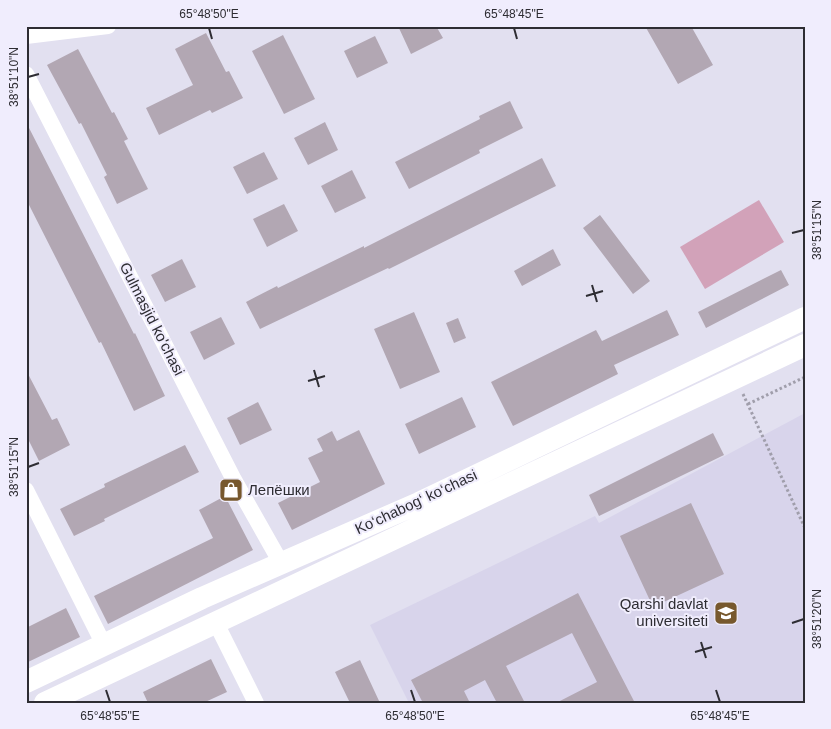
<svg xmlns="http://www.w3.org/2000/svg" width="831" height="729" viewBox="0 0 831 729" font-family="Helvetica,sans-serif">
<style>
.built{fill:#d8d4eb}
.green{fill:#d2a2b9}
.building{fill:#b2a7b3}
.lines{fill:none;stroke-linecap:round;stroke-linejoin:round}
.path{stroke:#a09eab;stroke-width:3;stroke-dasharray:2.5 2.5;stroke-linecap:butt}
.minor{stroke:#fff;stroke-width:16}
.secondary{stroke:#fff;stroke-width:22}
.ticks{fill:none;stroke:#2e2d33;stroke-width:2}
.labels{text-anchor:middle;stroke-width:4;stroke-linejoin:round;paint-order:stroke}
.street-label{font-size:15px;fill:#2e2d33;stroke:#f0edfd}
.poi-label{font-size:15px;fill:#2e2d33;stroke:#f0edfd;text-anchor:start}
.neatline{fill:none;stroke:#2e2d33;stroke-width:2}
.ticks-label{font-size:12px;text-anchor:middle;fill:#2e2d33}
</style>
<rect width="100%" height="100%" fill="#e2e0f0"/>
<path class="built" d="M805 413V703H409L370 625 595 516 599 523Z"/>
<path class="green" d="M759 200 784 242 705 289 680 247Z"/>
<path class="building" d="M398 26H436L443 38 411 54Z
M645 26H691L713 65 678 84Z
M206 33 226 72 229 71 243 98 212 113 210 110 159 135 146 108 193 85 175 49Z
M283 35 315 99 284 114 252 51Z
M375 36 388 63 357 78 344 51Z
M78 49 112 113 114 112 128 139 124 141 148 189 117 204 104 177 107 175 81 123 79 124 47 65Z
M510 101 523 128 479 150 480 153 409 189 395 162 480 119 479 116Z
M26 122 134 334 135 333 165 396 134 411 101 342 99 343 26 199Z
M325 122 338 150 308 165 294 138Z
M264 152 278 179 247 194 233 167Z
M542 158 556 186 389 269 388 268 260 329 246 302 277 286 278 288 364 246V248Z
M352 170 366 198 335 213 321 186Z
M284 204 298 231 267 247 253 219Z
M600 215 650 281 633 294 583 228Z
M553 249 561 265 522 286 514 271Z
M182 259 196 287 165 302 151 275Z
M781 270 789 285 706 328 698 312Z
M667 310 679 335 614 365 618 374 513 426 491 382 596 330 602 341Z
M414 312 440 372 400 389 374 329Z
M221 317 235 344 204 360 190 332Z
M458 318 466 338 454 343 446 323Z
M26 370 52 420 57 418 70 445 39 461 26 435Z
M462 397 476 427 419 454 405 424Z
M258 402 272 430 240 445 227 418Z
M359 430 385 484 292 530 278 503 320 482 308 458 323 451 317 439 332 431 337 441Z
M713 433 724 455 599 516 589 495Z
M185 445 199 472 104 519 105 521 74 536 60 509 105 487 104 484Z
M225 496 253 550 108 624 94 596 213 538 199 510Z
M691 503 724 574 653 607 620 536Z
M578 593 635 703H556L597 682 572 633 506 666 525 703H497L485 680 464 691 470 703H423L411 680Z
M66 608 80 637 26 663V628Z
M211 659 227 692 203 703H148L143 692Z
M360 660 380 703H350L335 672Z"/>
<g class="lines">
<path class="path" d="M743 394 805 528
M748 404 805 377"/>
<path class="minor" d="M26 36 108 26
M26 74 233 478 281 563
M26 490 104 645
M215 621 256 703"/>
<path class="secondary" d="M26 682 202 598 419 503 805 318
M45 703 805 345"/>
</g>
<path class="ticks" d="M209 28 212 39M514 28 517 39M28 77 39 74M792 233 804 230M592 285 597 302M586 296 603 291M314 370 319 387M308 381 325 376M28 467 39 463M792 623 804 619M701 642 706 658M695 652 712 647M106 690 110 702M411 690 415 702M716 690 720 702"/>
<defs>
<g id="shop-square" transform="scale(1.25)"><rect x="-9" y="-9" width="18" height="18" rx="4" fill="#77582d" stroke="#f0edfd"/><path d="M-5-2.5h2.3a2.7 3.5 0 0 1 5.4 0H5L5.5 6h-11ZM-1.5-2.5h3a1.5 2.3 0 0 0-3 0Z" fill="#fff"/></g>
<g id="university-square" transform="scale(1.25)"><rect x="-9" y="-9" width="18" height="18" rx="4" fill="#77582d" stroke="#f0edfd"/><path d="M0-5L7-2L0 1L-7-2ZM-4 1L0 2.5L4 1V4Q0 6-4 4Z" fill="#fff"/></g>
</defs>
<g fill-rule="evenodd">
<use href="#shop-square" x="231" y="490"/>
<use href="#university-square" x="726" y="613"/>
</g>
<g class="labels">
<g class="street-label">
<text transform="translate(152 319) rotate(63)" y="5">Gulmasjid ko'chasi</text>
<text transform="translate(416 502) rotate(-25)" y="5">Ko‘chabog‘ ko‘chasi</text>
</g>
<g class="poi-label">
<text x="248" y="495">Лепёшки</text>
<text x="708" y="609" text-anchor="end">Qarshi davlat<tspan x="708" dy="17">universiteti</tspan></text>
</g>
</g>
<rect width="831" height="729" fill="none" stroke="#f0edfd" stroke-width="55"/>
<rect x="28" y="28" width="776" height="674" class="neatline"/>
<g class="ticks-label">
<text x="209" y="18">65°48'50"E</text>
<text x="514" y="18">65°48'45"E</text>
<text transform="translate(14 77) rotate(-90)" y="4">38°51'10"N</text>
<text transform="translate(817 230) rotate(-90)" y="4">38°51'15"N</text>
<text transform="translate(14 467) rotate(-90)" y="4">38°51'15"N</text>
<text transform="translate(817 619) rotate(-90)" y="4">38°51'20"N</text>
<text x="110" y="720">65°48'55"E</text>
<text x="415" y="720">65°48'50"E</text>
<text x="720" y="720">65°48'45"E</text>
</g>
</svg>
